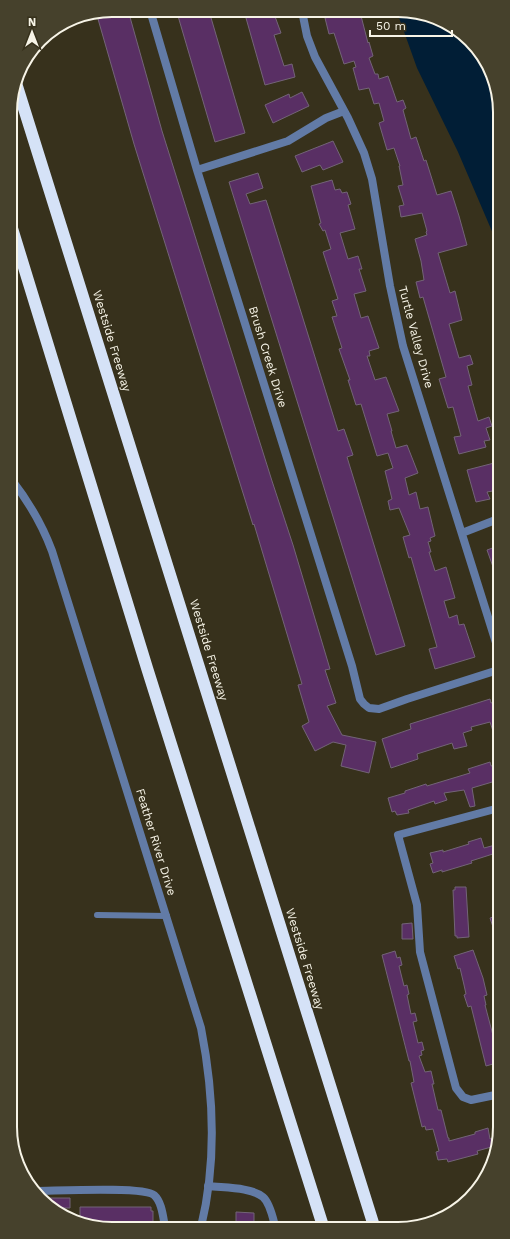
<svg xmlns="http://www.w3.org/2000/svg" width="510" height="1239" viewBox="0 0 510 1239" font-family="'Work Sans',sans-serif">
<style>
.water{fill:#011e36}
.building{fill:#592f64;stroke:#736477}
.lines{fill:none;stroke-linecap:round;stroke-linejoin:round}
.service{stroke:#627ba6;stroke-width:6}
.minor{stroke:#627ba6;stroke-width:8}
.tertiary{stroke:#627ba6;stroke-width:8}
.motorway{stroke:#d5e2f7;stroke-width:12}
.labels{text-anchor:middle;stroke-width:3;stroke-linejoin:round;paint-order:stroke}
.street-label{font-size:12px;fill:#f7f4e7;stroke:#37311c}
.rim{fill:none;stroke:#f7f4e7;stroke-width:2}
</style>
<rect width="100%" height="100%" fill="#37311c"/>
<path class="water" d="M397 12H418L465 36 497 86V243L458 152 417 68Z"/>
<path class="building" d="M126 10H128L162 131 272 481 293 545 330 669 325 670 336 703 327 706 342 735 376 742 369 773 341 766 346 745 333 742 315 751 302 726 309 722 298 685 302 684 254 524 253 525 134 144 98 19Z
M197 11H209L245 133 215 142 178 16Z
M244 11H273L281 33 274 35 284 66 292 64 295 77 265 85Z
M353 12H360L368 43 369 42 373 56 369 58 375 74H378L379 79 388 76 397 102 403 100 406 108 403 110 411 139 416 137 424 161 426 160 437 195 451 191 459 216 467 245 438 253 450 293 455 291 462 320 449 324 459 358 470 355 473 364 467 366 472 385 468 386 478 421 489 417 492 426 486 428 490 440 484 441 486 447 459 454 454 437 461 436 453 407 448 408 439 379 446 377 423 297 420 298 416 282 424 280 421 261 415 239 427 235 426 232 427 231 422 213 401 217 399 206 404 205 398 186 403 185 399 166H400L394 148 387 150 379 123 384 121 379 103 374 104 369 88 359 90 353 68 356 67 354 61 344 64 334 33 329 34 325 18Z
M302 92 309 106 273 123 265 105 289 94 290 98Z
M333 141 343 162 323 170 320 165 302 172 295 156Z
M258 173 263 188 246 194 250 204 266 200 268 206 338 431 344 429 353 455 347 457 405 646 376 655 229 182Z
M332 180 335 190 340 189 342 193 347 192 351 204 348 205 355 229 340 233 348 259 358 256 362 269H359L366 291 354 294 361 318 368 316 379 348 369 351 370 356H367L375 380 386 377 399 411 387 414 392 431H391L396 448 407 445 418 473 405 478 409 495 416 492 420 509 428 507 435 536 430 538 431 541 428 542 431 552H429L435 571 446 567 455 598 444 601 449 618 457 615 459 625 464 624 475 657 435 669 429 649 437 647 411 557 409 558 403 537 410 535 399 508 390 510 388 501 392 499 385 471 393 468 388 453 377 456 361 404 356 405 348 380H350L339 349 342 348 332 317 337 316 332 301 338 299 323 252 331 249 325 230 323 231 319 224 321 223 311 186Z
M498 462V490L487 492 490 499 476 502 467 470Z
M498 546V577L497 578 487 550Z
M490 699 491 703 498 701 499 742 497 743 490 722 471 727 472 730 463 733 467 746 454 749 452 743 417 754 418 759 391 768 382 739 411 729 410 724Z
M490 762 491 766 499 764V780L472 788 475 806 470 807 464 790 444 793 447 800 435 804 434 801 408 810 409 813 397 815 395 811 392 812 388 798 405 793V791L426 784 427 786 470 773 468 769Z
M481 838 484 848 499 844V852L471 861 472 863 442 872V870L433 873 430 864 433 863 430 853 443 850V852L469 844 468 842Z
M455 887H466L469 937 457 938V936H455L453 890H455Z
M499 915V942H498L490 918Z
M412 923 413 939H402V924Z
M473 950 483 978 487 995 484 996 486 1005H485L500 1062 486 1066 471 1006 468 1007 464 995 466 994 464 985 460 968 458 969 454 956Z
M395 951 397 958 400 957 402 965 399 966 404 986 407 985 409 994 407 995 411 1014 415 1013 417 1021 413 1022 418 1043 422 1042 424 1050 421 1051 422 1055 419 1056 425 1072 431 1071 434 1084H432L438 1110H441L448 1138H449V1141L475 1134V1132L488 1128 490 1139 493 1138 495 1146 477 1151 478 1154 448 1162 447 1159 438 1160 436 1152 439 1151 433 1129 426 1130 425 1126 422 1127 411 1083 414 1082 410 1061H409L382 955Z
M40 1198H70V1208H56Z
M80 1207H151V1211H153V1227H92L80 1220Z
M236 1212 254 1213V1226H236Z"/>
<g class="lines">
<path class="service" d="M97 915 167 916"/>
<path class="minor" d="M150 10 197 170 352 666 360 699 364 704 369 708 379 709 407 699 498 670
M302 11 307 36 315 57 348 118 364 153 372 179 390 286 403 346 498 649
M197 170 288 141 326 118 344 111
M462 533 498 519
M499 808 398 835 417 905 420 952 456 1088 463 1097 471 1100 500 1094
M208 1186C224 1188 251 1187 263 1197 270 1203 273 1218 275 1226
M35 1191C55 1191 143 1186 154 1195 162 1202 163 1217 165 1227"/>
<path class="tertiary" d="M11 479C29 502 42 524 52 551L201 1028C214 1094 217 1161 201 1227"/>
<path class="motorway" d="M16 83 374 1226
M11 225 147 668 323 1226"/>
</g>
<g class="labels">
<g class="street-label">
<text transform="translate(416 337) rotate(75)" y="4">Turtle Valley Drive</text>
<text transform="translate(112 341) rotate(73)" y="4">Westside Freeway</text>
<text transform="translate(268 357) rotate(73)" y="4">Brush Creek Drive</text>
<text transform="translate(209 650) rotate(73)" y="4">Westside Freeway</text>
<text transform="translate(156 842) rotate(73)" y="4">Feather River Drive</text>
<text transform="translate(305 959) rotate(73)" y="4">Westside Freeway</text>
</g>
</g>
<path d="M0 0H510V1239H0ZM112 17H398A95 95 0 0 1 493 112V1127A95 95 0 0 1 398 1222H112A95 95 0 0 1 17 1127V112A95 95 0 0 1 112 17Z" fill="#46412c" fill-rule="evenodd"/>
<path class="rim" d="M112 17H398A95 95 0 0 1 493 112V1127A95 95 0 0 1 398 1222H112A95 95 0 0 1 17 1127V112A95 95 0 0 1 112 17Z"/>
<g transform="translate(32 32)" stroke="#37311c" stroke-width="3" paint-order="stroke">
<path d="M0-3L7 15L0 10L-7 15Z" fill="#f7f4e7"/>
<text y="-6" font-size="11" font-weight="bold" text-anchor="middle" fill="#f7f4e7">N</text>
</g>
<path d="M370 30v6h82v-6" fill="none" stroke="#f7f4e7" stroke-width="2"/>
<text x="376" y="30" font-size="12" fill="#f7f4e7" stroke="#37311c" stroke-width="3" paint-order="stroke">50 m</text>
</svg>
